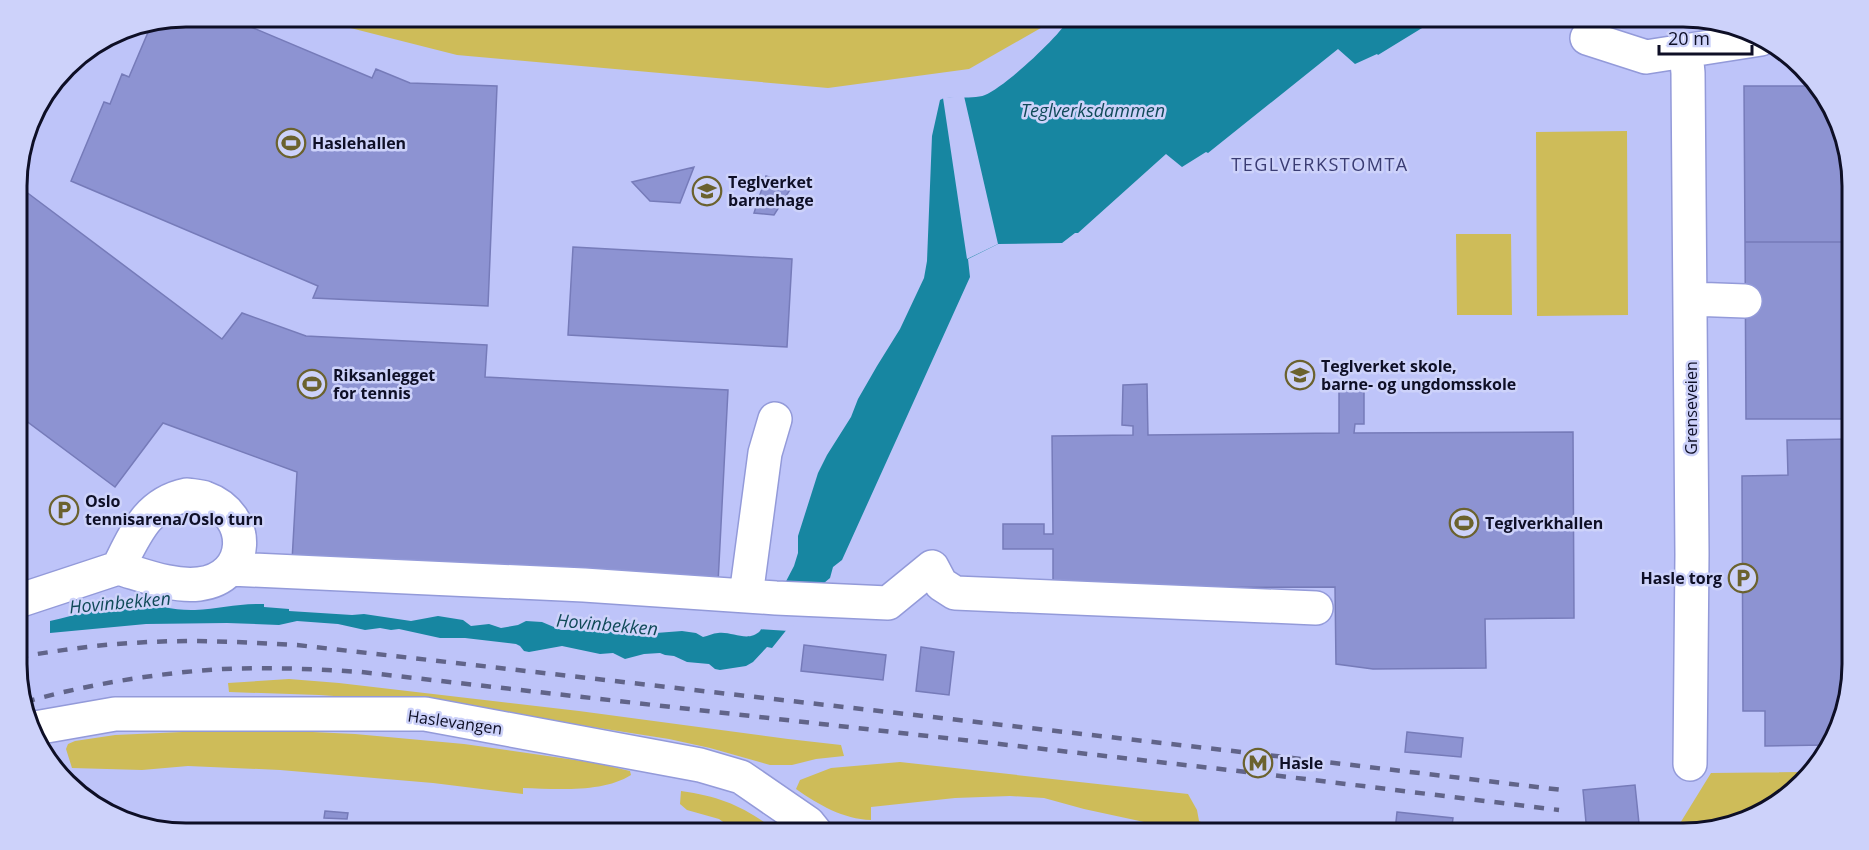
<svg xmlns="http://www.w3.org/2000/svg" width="1869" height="850" viewBox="0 0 1869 850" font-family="'Open Sans',sans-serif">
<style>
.green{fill:#cebc59}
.water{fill:#1786a1}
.pier{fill:#bec4f9}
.building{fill:#8d93d2;stroke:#767bb9;stroke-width:1.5}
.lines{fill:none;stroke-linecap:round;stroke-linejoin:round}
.minor-casing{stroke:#939ad9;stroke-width:36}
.minor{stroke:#fff;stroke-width:33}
.rail{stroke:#616489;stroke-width:4.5;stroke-dasharray:10 10;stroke-linecap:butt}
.labels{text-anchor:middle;stroke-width:5;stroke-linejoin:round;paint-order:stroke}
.poi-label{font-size:16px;font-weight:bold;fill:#0e0f26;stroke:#cdd2fa;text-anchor:start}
.street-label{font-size:16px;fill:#0e0f26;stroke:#cdd2fa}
.water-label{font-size:18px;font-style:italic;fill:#104a58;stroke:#cdd2fa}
.neighbourhood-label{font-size:18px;letter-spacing:1.5px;fill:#3a3c73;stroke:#cdd2fa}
.rim{fill:none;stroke:#0e0f26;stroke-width:3}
</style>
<rect width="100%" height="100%" fill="#bec4f9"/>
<path class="green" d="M307 17H1060L969 69 828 88 457 55Z
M1627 131 1628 315 1537 316 1536 132Z
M1456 234H1511L1512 315H1457Z
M289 679 339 683 579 711 788 739 841 745 844 756 816 759 792 765H770L710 748 669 739 490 711 407 701 319 695 229 692 228 683Z
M250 729 355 734 464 744 596 763 630 771 631 775C603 793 556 789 523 788V794L433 783 280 770 188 766 142 770 72 768 66 749 68 744 75 741 115 735Z
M900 762 1188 794 1197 810 1199 821 1203 823 1254 833H1195L1084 809 1044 798 1010 796 955 798 871 807V820C843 819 819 805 796 789L800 780 831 768Z
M1804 772 1777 805 1694 833H1674L1711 773Z
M681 791C723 797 745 807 779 833H739L719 819 687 810 680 804Z"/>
<path class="water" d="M1070 17H1440L1378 55 1377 54 1355 64 1338 49 1208 153 1206 152 1182 167 1166 154 1078 233H1075L1062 243 998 244 968 259 970 277 842 560 833 567 830 578 824 583 772 648 767 647 753 662 746 666 720 670 715 669 709 664 687 662 674 656 665 655 660 653 644 654 625 659 613 653 600 654 562 646 529 652 524 651 520 646 516 644 465 638H440L399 629 391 630 380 628 365 630 338 624 297 621 279 625 227 623 146 624 50 633V621C79 615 106 604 136 604 156 604 175 611 195 610 219 609 239 603 264 604V607L289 609V611L352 615 364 614 411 621 438 616 463 620 471 626 489 624 501 628 518 625 526 621 542 622 561 630 620 629 656 633 682 631 696 633 703 637C708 636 713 633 718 633 732 631 748 643 760 631L794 566 798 553V536L818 473 827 455 851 417 858 399 877 366 900 329 924 278 927 261 932 136 940 100 944 98C955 97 975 99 985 95 1004 88 1062 34 1070 17Z"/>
<path class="pier" d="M964 96 998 244 967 259 943 98Z
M813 601 789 631 758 629 769 609Z"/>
<path class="building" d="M186 16H225L372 78 376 69 410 83 497 86 488 306 313 298 318 286 71 181 104 102 110 104 122 74 129 77 152 23Z
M1744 86H1819L1851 164V242H1745Z
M694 167 680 203 650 201 632 182Z
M766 176 793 185 774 215 754 213Z
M17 185 222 339 242 313 306 336 487 345 485 377 728 390 718 583 292 561 297 472 163 423 115 487 17 414Z
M1745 242H1851L1852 419H1746Z
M573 247 792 259 787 347 568 335Z
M1339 383H1364V424H1355L1354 433 1573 432 1574 618 1485 619 1486 668 1373 669 1336 664 1335 587 1053 588V549H1003V524H1044V534H1053L1052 436 1133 435V426L1122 425 1123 385 1147 384 1148 435 1339 433Z
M1852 439V664L1839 729 1826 745 1765 746V711H1743L1742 476 1788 475 1787 440Z
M804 645 886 655 883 680 801 671Z
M921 647 954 652 949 695 916 691Z
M1407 732 1463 738 1461 757 1405 752Z
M1635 785 1640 833H1587L1583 790Z
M325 811 348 813 347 819 324 818Z
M1397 812 1453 818 1451 833 1395 831Z
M1018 824 1060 833H1016Z
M1513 827 1553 832V833H1513Z"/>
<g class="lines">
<g class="minor-casing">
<path id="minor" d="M1587 38 1646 57 1761 39
M1686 52 1688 73 1692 554 1690 764
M1690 299 1745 301
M187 495C193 496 200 496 205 498 253 515 251 578 199 584 172 587 143 575 118 568 135 535 147 503 187 495Z
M230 569 584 585 776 598 888 603 932 567 941 584 955 593 1316 608
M746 596 765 453 775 419
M18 601 118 568
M35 728 115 714H425L700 765 741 777 808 823 816 833"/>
</g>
<use href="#minor" class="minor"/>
<path class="rail" d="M18 657C56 651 93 645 132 643 187 639 242 642 297 645L1259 754 1562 790
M25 702C89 684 157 673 223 669 269 667 315 669 361 672L1256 773 1559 810"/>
</g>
<defs>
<g id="stadium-ring" transform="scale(1.5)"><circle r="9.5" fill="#cdd2fa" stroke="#6b622e" stroke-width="1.5"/><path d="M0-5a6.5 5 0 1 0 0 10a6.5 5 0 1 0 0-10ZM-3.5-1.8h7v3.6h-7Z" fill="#6b622e"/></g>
<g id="school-ring" transform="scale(1.5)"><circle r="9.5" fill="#cdd2fa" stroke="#6b622e" stroke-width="1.5"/><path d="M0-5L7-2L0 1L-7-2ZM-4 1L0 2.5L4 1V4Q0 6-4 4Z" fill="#6b622e"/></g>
<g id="parking-ring" transform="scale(1.5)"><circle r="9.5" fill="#cdd2fa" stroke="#6b622e" stroke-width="1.5"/><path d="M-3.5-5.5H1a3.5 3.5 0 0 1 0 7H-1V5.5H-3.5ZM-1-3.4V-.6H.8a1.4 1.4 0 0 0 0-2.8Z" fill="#6b622e"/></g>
<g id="metro-ring" transform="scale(1.5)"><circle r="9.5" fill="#cdd2fa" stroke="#6b622e" stroke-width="1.5"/><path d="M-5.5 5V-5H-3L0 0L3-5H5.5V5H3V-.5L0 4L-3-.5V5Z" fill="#6b622e"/></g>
</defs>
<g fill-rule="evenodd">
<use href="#stadium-ring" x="291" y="143"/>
<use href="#school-ring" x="707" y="191"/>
<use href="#school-ring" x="1300" y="375"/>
<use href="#stadium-ring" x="312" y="384"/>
<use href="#parking-ring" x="64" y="510"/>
<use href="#stadium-ring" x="1464" y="523"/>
<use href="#parking-ring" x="1743" y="578"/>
<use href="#metro-ring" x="1258" y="763"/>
</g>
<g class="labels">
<g class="poi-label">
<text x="312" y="149">Haslehallen</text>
<text x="728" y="188">Teglverket<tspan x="728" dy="18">barnehage</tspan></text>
<text x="1321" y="372">Teglverket skole,<tspan x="1321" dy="18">barne- og ungdomsskole</tspan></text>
<text x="333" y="381">Riksanlegget<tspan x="333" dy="18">for tennis</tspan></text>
<text x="85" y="507">Oslo<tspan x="85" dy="18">tennisarena/Oslo turn</tspan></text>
<text x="1485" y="529">Teglverkhallen</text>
<text x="1722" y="584" text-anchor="end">Hasle torg</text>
<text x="1279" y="769">Hasle</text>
</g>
<g class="street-label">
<text transform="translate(1691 408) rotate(-90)" y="6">Grenseveien</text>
<text transform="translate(455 722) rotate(8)" y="6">Haslevangen</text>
</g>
<g class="water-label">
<text x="1093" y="117">Teglverksdammen</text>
<text transform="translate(120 603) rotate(-5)" y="6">Hovinbekken</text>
<text transform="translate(607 625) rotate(5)" y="6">Hovinbekken</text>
</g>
<g class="neighbourhood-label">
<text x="1320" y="171">TEGLVERKSTOMTA</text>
</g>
</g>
<path d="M0 0H1869V850H0ZM186 27H1683A159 159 0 0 1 1842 186V664A159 159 0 0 1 1683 823H186A159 159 0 0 1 27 664V186A159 159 0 0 1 186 27Z" fill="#cdd2fa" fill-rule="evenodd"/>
<path class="rim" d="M186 27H1683A159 159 0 0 1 1842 186V664A159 159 0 0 1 1683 823H186A159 159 0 0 1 27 664V186A159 159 0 0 1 186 27Z"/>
<path d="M1659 45v9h93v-9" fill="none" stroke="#0e0f26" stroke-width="3"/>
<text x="1668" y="45" font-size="18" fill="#0e0f26" stroke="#cdd2fa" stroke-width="4.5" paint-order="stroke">20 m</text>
</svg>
